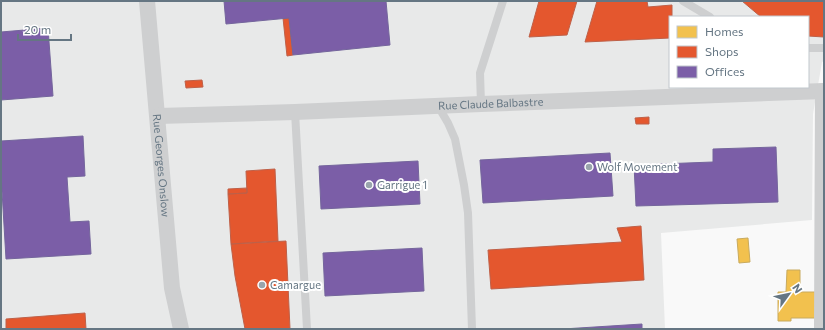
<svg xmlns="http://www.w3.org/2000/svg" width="825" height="330" viewBox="0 0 825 330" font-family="Commissioner,sans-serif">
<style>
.built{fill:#e8e9e9;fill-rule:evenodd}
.homes{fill:#f2c14e;stroke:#c8aa5e}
.shops{fill:#e4572e;stroke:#be6048}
.offices{fill:#7b5ea7;stroke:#74659c}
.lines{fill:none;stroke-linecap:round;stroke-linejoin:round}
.lane{stroke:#cecfd0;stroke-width:8}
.street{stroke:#cecfd0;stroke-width:16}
.poi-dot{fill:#99a4ac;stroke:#fff;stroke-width:1.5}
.labels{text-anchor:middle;stroke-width:4;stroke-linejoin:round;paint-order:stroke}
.street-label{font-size:11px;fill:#657683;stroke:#fff}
.poi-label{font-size:11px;fill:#657683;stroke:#fff;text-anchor:start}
</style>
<rect width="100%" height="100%" fill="#f9f9f9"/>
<path class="built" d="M1 1H824V61L822 62 813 114 812 220 661 233 665 329H1ZM670 17H808V87H670Z"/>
<path class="homes" d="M748 238 750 262 739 263 737 239Z
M787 270H800V292H818V318H791V321H778V292H786Z"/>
<path class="shops" d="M539 1H577L567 35 529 37Z
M597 1H647L648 7 672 5V17H670V38L585 42Z
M742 1H824V37L808 36V17H761Z
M283 18H289L293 55 287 56Z
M202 80 203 87 186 88 185 81Z
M649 117V124H636L635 118Z
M275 169 278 241 231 244 228 194 247 193 246 171Z
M247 188V193L228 194V189Z
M641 226 644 280 491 289 488 250 622 242 617 228Z
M286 241 290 329H245L235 276 231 244Z
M85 313 86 329H6V319Z"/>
<path class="offices" d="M224 1H386L390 45 293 55 289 18 226 24Z
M48 28 53 96 1 100V32Z
M83 136 85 176 67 177 70 222 89 221 91 254 6 259 1 174V141Z
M776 147 778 202 636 206 634 165 713 162V149Z
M610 153 613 196 483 203 480 160Z
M418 161 420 204 321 209 319 166Z
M422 248 424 291 325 296 323 253Z
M642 324V329H563Z"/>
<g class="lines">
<path class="lane" d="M683 1 710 17
M808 48H824
M481 104 480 73 503 1
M438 106 448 123 455 139 464 185 468 213 472 329
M295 112 307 329"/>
<g class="street">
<path id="s1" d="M147 1 172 288 181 329"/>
<path id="s2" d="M158 116 295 112 481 104 824 91"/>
<path d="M822 329 823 91"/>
</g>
</g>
<g class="poi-dot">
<circle cx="589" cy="167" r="4"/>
<circle cx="369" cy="185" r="4"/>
<circle cx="262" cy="285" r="4"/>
</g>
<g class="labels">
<g class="street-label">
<text dy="4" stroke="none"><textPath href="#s2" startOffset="333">Rue Claude Balbastre</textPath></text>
<text dy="4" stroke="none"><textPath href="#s1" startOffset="165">Rue Georges Onslow</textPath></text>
</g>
<g class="poi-label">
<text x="597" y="171">Wolf Movement</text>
<text x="377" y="189">Garrigue 1</text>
<text x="270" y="289">Camargue</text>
</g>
</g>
<rect width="825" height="330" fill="none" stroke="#657683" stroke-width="4"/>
<rect x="669" y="16" width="140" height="72" fill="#ffffff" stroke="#c1c8cd"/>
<rect x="677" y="26" width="20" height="12" fill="#f2c14e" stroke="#c1c8cd"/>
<text x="705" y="36" font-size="12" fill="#657683">Homes</text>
<rect x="677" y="46" width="20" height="12" fill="#e4572e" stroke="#c1c8cd"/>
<text x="705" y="56" font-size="12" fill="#657683">Shops</text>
<rect x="677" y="66" width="20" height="12" fill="#7b5ea7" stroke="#c1c8cd"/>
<text x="705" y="76" font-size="12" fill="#657683">Offices</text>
<g transform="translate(789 294) rotate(57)" stroke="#ffffff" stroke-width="3" paint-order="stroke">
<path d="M0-3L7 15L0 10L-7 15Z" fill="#657683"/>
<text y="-6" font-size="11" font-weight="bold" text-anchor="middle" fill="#657683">N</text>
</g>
<path d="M18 34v6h53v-6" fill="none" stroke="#657683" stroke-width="2"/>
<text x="24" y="34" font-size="12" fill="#657683" stroke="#ffffff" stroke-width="3" paint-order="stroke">20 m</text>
</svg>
